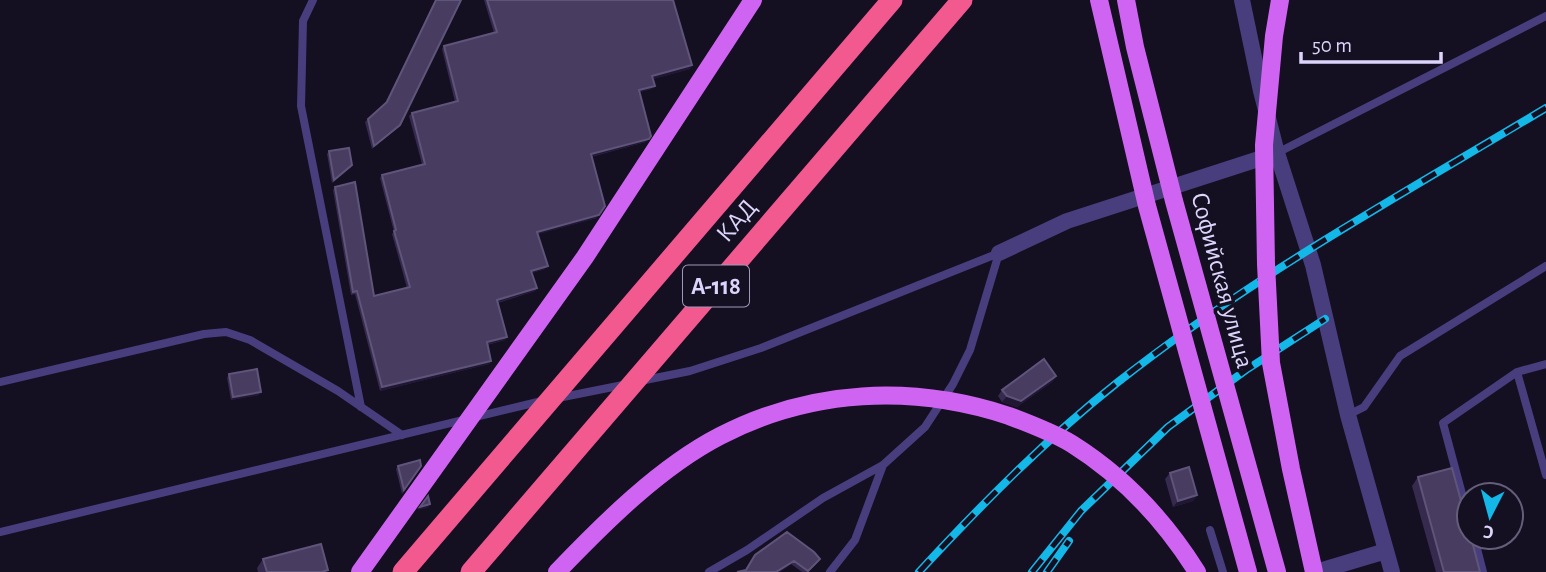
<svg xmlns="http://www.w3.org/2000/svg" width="1546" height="572" viewBox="0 0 1546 572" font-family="'Alegreya Sans',sans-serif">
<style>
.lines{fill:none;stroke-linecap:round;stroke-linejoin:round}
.lane{stroke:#493e7d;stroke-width:8}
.street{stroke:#493e7d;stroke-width:16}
.rail-casing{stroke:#13b7e8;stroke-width:8}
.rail{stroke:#150f22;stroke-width:5;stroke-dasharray:16;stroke-linecap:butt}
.primary-bridge{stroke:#d064f2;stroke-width:18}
.highway-bridge{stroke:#f2598e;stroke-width:21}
.wall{fill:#362a4e}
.shaded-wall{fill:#211735}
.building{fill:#483c61;stroke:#5f5479;stroke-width:2}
.labels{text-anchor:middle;stroke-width:7;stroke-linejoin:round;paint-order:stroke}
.shield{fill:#150f22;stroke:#a199ba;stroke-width:2}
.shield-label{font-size:24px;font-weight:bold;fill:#ddd4fb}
.street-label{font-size:26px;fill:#ddd4fb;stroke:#150f22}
</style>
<rect width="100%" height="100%" fill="#150f22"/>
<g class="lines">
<path class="lane" d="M313 0 303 21 301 106 361 407
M1277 153 1546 16
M1517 372 1546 475
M640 381 690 371 761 348 999 253
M0 382 204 334 226 332 250 340 338 391 402 435
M558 398 628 384
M1348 415 1364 407 1400 356 1546 266
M1469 520 1443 423 1517 372 1546 364
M1210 530 1223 572
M0 532 542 401
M1474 537 1483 572
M709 572 747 550 823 498 883 465 925 427 953 384 970 350 999 253
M830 572 855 540 883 465"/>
<path class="street" d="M1242 0 1261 91 1277 153 1313 265 1348 415 1392 572
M999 253 1067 221 1274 154
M1316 572 1386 551"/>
<g class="rail-casing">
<path id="rail" d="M919 572C981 505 1046 439 1118 382 1251 277 1401 195 1546 108
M1032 572 1081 511 1168 427 1246 370 1325 319
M1047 572 1069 541"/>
</g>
<use href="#rail" class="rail"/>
<path class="primary-bridge" d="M1099 0 1147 206 1248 572
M1126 0 1135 47 1174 201 1277 572
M1280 0 1274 36 1264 145 1266 264 1271 363 1291 469 1314 572
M360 572 585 257 753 0
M557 572C604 523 660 467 720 436 811 389 912 384 1009 416 1030 424 1052 432 1072 444 1123 476 1165 521 1197 572"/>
<path class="highway-bridge" d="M403 572 892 0
M471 572 962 0"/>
</g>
<path class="wall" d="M436 0H461L400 125 397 128 372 149 365 122 385 103Z
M484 0H673L690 69 653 79 652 89 639 92 646 142 591 157 597 218 538 234 545 269 532 273 537 288 535 291 498 303 505 340 487 345 491 361 489 364 380 391 355 294 351 295 333 190 335 187 374 296 407 288 392 234 394 232 380 178 382 175 422 164 409 116 412 113 455 102 442 49 444 46 494 33Z
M329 151 352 165 332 183 327 154Z
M229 374 259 395 231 400 227 378Z
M1056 376 1052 382 1017 407 1002 402 998 396 1002 390Z
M398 466H421L402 494 396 469Z
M1170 473 1197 495 1193 501 1173 507 1165 479Z
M1418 477 1480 572H1436L1412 486Z
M755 555 817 563 808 572H802L791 564 780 572H737L745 570Z
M263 559 322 572H258L257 568Z"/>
<path class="shaded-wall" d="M692 65 690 69 650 80 652 76Z
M655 86 652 89 637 93 639 90Z
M400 125 397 128 372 149 374 146Z
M649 139 646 142 589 157 591 154Z
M599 215 597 218 535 235 537 232Z
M548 266 545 269 529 274 531 271Z
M537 288 535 291 495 303 497 300Z
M507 337 505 340 484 345 487 342Z
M491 361 489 364 380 391 382 387Z
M1056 376 1052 382 1017 407 1002 402 1007 396Z
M261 392 259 395 231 400 233 397Z
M1197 495 1193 501 1173 507 1178 501Z
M430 504 428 508 418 510 420 507Z
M794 561 791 564 780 572H776Z"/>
<path class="building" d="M436 0H461L400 125 374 146 368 119 387 102Z
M487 0H673L692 65 652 76 655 86 639 90 651 136 649 139 591 154 605 206 599 215 537 232 548 266 531 271 537 288 497 300 507 337 487 342 491 361 382 387 357 291 353 292 335 187 355 182 374 296 410 287 394 231 396 230 382 175 425 164 412 113 458 101 444 46 497 32Z
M349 148 352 165 334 180 329 151Z
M1044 359 1056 376 1021 401 1007 396 1002 390Z
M257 369 261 392 233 397 229 374Z
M420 460 421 466 404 490 398 466Z
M1189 467 1197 495 1178 501 1170 473Z
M1452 468 1469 530V537H1471L1480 572H1444L1418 477Z
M428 496 430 504 420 507Z
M787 532 814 552 820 559 808 571 794 561 776 572H737L746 570 755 555Z
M321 544 328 570 322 572H267L263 559Z"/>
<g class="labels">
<rect class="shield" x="683" y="265.5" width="66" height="41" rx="5"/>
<g class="shield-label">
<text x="716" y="294">А-118</text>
</g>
<g class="street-label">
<text transform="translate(736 220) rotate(-49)" y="9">КАД</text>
<text transform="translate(1223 280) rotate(75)" y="9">Софийская улица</text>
</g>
</g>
<g transform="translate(1490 516) rotate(186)"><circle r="33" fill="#150f22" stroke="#655e79" stroke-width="2"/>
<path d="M0-5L12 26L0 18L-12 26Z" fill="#13b7e8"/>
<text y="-10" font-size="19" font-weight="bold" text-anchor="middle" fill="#ddd4fb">С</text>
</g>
<path d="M1301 52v10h140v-10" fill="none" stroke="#ddd4fb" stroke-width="3.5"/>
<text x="1312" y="52" font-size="21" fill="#ddd4fb" stroke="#150f22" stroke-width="5" paint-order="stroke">50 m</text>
</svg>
